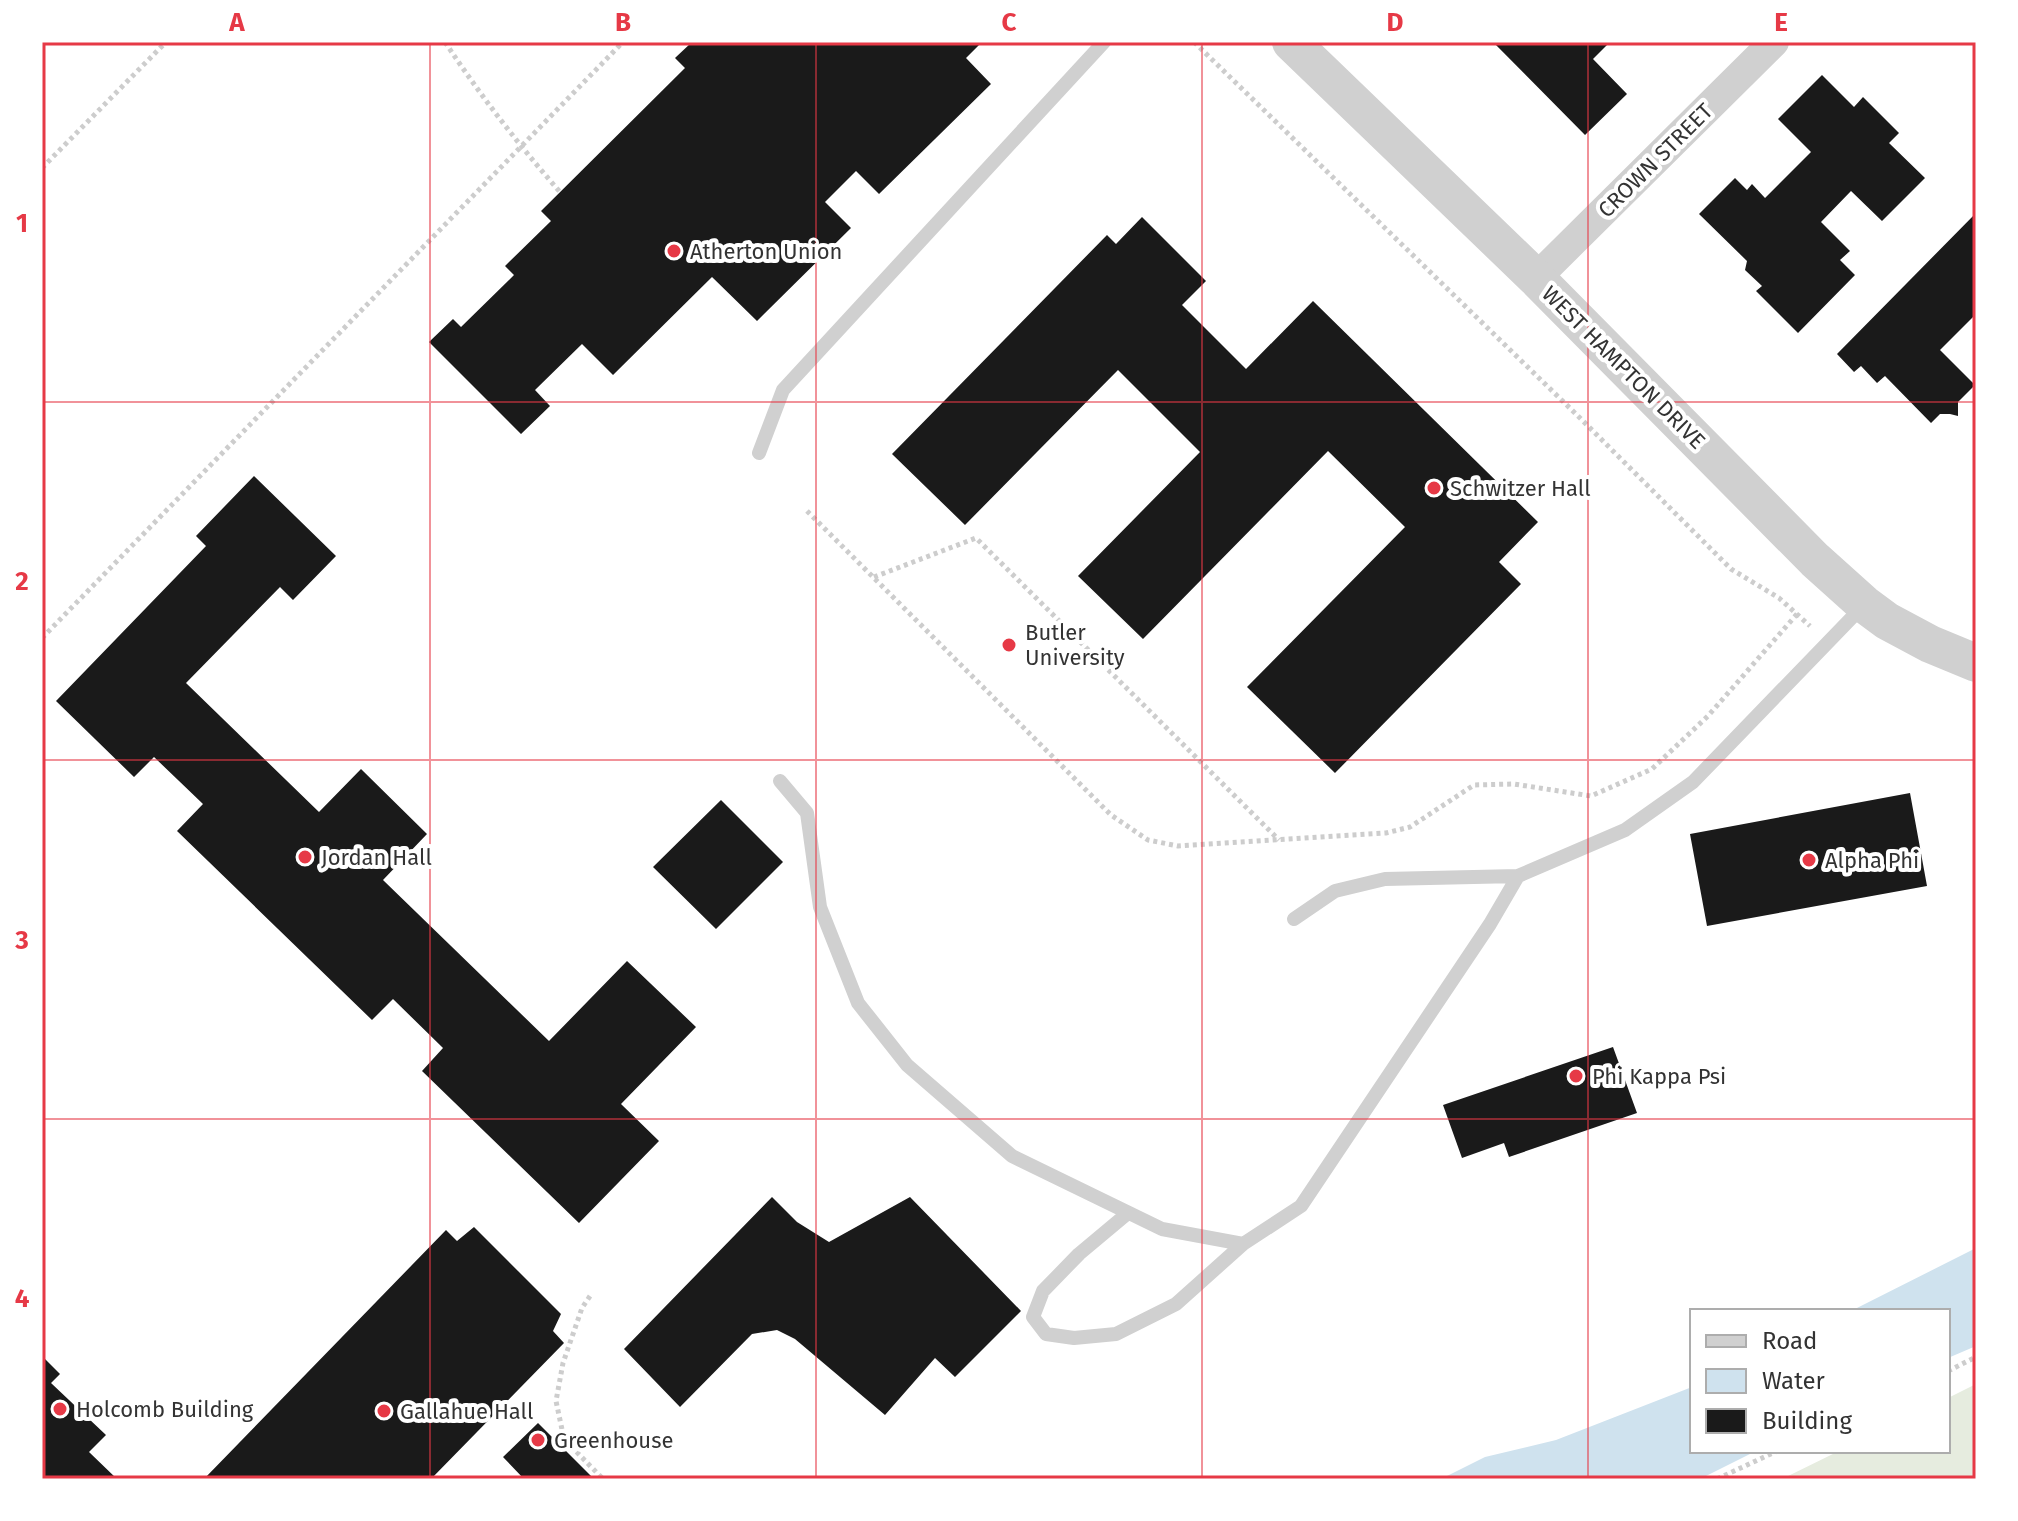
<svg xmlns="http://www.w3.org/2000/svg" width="2018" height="1521" viewBox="0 0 2018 1521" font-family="'Fira Sans',sans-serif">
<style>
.green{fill:#e6ecdf}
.water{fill:#cfe2ee}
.building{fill:#1a1a1a}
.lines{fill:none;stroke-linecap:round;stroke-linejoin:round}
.path{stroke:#cdcdcd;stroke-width:5;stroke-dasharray:4 4;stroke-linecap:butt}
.service{stroke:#d0d0d0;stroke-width:14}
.minor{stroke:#d0d0d0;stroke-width:30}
.tertiary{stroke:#d0d0d0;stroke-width:38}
.grid{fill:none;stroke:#e63946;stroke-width:2;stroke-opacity:0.55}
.poi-dot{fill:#e63946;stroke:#fff;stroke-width:3}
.labels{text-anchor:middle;stroke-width:8;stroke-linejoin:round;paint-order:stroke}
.street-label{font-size:22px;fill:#333;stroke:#fff}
.poi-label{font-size:22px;fill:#333;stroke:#fff;text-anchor:start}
.neatline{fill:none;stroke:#e63946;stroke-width:3}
.grid-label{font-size:26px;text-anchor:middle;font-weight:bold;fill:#e63946}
</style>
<rect width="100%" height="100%" fill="#fff"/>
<path class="green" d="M1976 1384V1479H1782L1839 1451H1948V1398Z"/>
<path class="water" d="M1976 1248V1346L1948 1358V1311H1851Z
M1692 1387V1451H1756L1700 1479H1441L1485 1457 1556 1440Z"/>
<path class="building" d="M692 42H976L979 45 966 58 991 84 879 194 856 171 825 202 851 228 757 321 712 277 613 375 582 344 535 390 550 406 521 434 429 342 453 319 461 327 514 275 505 266 551 221 541 211 685 68 675 58Z
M1493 42H1610L1593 59 1627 94 1585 135Z
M1822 75 1854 107 1863 97 1899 133 1889 143 1925 178 1882 221 1851 191 1821 222 1850 251 1840 260 1855 275 1798 333 1756 291 1762 286 1745 270 1747 261 1699 214 1735 178 1747 190 1752 184 1765 198 1811 152 1778 119Z
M1976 213V314L1940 350 1975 385 1958 402V416L1950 414H1940L1931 423 1885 376 1877 383 1861 366 1854 372 1837 354Z
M1142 217 1206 281 1182 305 1246 369 1313 301 1538 522 1499 562 1521 584 1335 773 1247 687 1405 527 1328 451 1143 639 1078 576 1200 452 1118 370 965 525 892 454 1107 235 1116 244Z
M254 476 336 556 293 600 280 587 186 683 319 812 361 769 427 834 383 880 549 1041 627 961 696 1027 621 1104 659 1141 579 1223 422 1071 443 1048 393 999 372 1020 177 831 203 804 154 757 134 777 56 701 206 546 196 536Z
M1910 793 1927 886 1707 926 1690 834Z
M721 800 783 862 716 929 653 867Z
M1613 1047 1637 1113 1509 1157 1504 1143 1462 1158 1443 1105Z
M772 1197 797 1222 829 1242 910 1197 1021 1311 955 1377 935 1358 885 1415 795 1339 777 1330 752 1334 680 1407 624 1349Z
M474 1227 561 1314 553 1331 564 1343 431 1479H204L446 1230 457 1241Z
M42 1356 60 1374 51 1383 106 1435 89 1452 117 1479H42Z
M538 1423 594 1479H524L503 1457Z"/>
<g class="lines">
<path class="path" d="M445 42C480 95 518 144 560 192
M1194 42 1579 417 1731 569 1779 598 1810 626
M42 168 166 42
M807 511 1111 815 1148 840 1178 846 1386 833 1410 827 1474 785 1514 784 1591 796 1652 769 1708 716 1797 614
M874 577 976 538 1279 840
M42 638 623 42
M590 1296 582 1308 563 1363 556 1401 564 1439 603 1479
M1948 1371 1976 1357
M1717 1479 1777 1451"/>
<path class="service" d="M759 453 783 390 1104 42
M780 781 807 813 820 907 858 1003 907 1065 1012 1156 1162 1229 1243 1244 1301 1206 1490 924 1518 876
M1294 919 1335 891 1385 879 1518 876 1625 830 1693 782 1864 605
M1128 1213 1079 1254 1043 1291 1033 1317 1046 1334 1074 1338 1116 1334 1176 1304 1243 1244"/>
<path class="minor" d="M1536 278 1774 42"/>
<path class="tertiary" d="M1291 42 1536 278 1815 560 1864 604 1887 621 1930 644 1976 663"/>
</g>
<path class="grid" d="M430 42V1479M816 42V1479M1202 42V1479M1588 42V1479M42 402H1976M42 760H1976M42 1119H1976"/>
<g class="poi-dot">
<circle cx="674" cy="251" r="8"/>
<circle cx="1434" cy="488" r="8"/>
<circle cx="1009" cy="645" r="8"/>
<circle cx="305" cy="857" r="8"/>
<circle cx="1809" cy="860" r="8"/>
<circle cx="1576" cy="1076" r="8"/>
<circle cx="60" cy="1409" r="8"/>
<circle cx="384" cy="1411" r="8"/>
<circle cx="538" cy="1440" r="8"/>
</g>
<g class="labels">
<g class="street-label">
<text transform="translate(1655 160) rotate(-45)" y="8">CROWN STREET</text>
<text transform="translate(1624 367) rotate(45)" y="8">WEST HAMPTON DRIVE</text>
</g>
<g class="poi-label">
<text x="690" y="259">Atherton Union</text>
<text x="1450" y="496">Schwitzer Hall</text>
<text x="1025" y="640">Butler<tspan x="1025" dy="25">University</tspan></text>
<text x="321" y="865">Jordan Hall</text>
<text x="1825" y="868">Alpha Phi</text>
<text x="1592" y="1084">Phi Kappa Psi</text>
<text x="76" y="1417">Holcomb Building</text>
<text x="400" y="1419">Gallahue Hall</text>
<text x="554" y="1448">Greenhouse</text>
</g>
</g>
<rect width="2018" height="1521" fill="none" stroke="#ffffff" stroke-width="88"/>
<rect x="1690" y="1309" width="260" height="144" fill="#ffffff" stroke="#adadad" stroke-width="2"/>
<rect x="1706" y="1335" width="40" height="12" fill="#d0d0d0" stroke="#adadad" stroke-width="2"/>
<text x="1762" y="1349" font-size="24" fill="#333333">Road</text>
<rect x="1706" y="1369" width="40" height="24" fill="#cfe2ee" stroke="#adadad" stroke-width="2"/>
<text x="1762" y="1389" font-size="24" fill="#333333">Water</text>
<rect x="1706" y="1409" width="40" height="24" fill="#1a1a1a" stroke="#adadad" stroke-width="2"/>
<text x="1762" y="1429" font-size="24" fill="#333333">Building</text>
<rect x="44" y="44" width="1930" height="1433" class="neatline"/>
<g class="grid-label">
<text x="237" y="31">A</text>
<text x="623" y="31">B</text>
<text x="1009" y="31">C</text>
<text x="1395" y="31">D</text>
<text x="1781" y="31">E</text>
<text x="22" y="232">1</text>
<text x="22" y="590">2</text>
<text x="22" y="949">3</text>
<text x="22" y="1307">4</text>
</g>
</svg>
